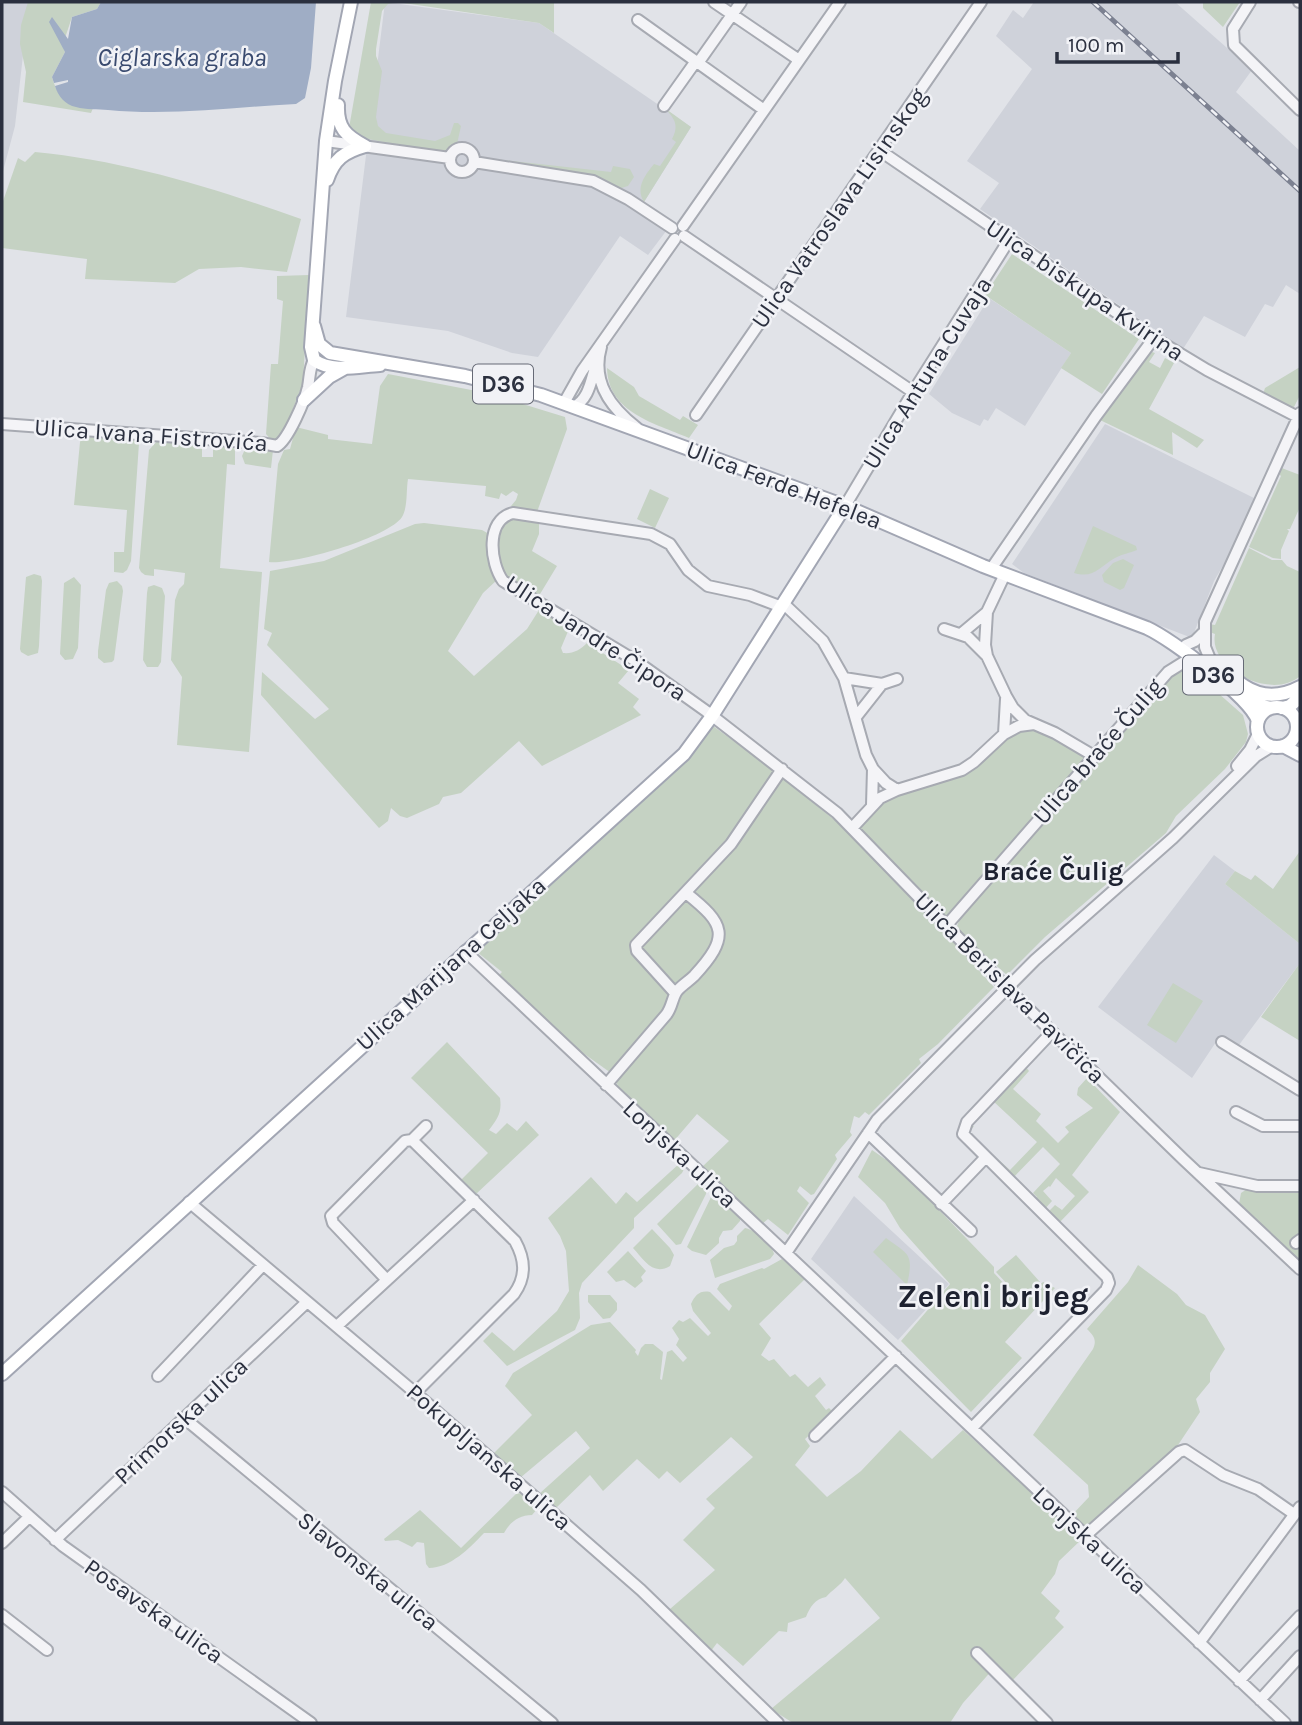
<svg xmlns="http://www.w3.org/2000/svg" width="1302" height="1725" viewBox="0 0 1302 1725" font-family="Karla,sans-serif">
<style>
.built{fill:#cfd2da}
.green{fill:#c5d2c3}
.water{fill:#9fadc5}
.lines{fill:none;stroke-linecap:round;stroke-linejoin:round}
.minor-casing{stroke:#a7aab2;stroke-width:14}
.major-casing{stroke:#a2a6b3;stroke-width:16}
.minor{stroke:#f4f4f7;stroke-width:10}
.major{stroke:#fff;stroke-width:12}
.rail-casing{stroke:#7c8191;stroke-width:5}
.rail{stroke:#f1f2f6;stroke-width:2.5;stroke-dasharray:8;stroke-linecap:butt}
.labels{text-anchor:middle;stroke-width:5;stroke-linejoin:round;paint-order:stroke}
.shield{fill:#f1f2f6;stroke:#666a76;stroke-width:2}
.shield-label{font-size:23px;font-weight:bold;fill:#2b303f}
.street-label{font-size:24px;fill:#2b303f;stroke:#f1f2f6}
.water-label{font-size:26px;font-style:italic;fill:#394a6f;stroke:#f1f2f6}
.neighbourhood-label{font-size:26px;font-weight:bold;fill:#1d2130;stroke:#f1f2f6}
.district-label{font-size:32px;font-weight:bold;fill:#1d2130;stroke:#f1f2f6}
</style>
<rect width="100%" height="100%" fill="#e1e3e8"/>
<path class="built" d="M2 2H29L15 126 2 175Z
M385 2 539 23 691 127 644 202 673 222 648 255 620 236 538 357 512 353 448 331 346 317Z
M1034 2H1175L1252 70 1236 92 1300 151V294L1286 285 1273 307 1265 304 1245 337 1204 316 1183 349 980 209 999 183 967 161 1032 69 996 36 1013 10 1023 18Z
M989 298 1071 353 1025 426 996 408 988 421 984 419 980 426 952 413 929 394Z
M1105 424 1254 498 1231 552 1214 581 1192 638 1024 573 1012 564Z
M1214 855 1235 871 1225 884 1300 944V963L1239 1045 1220 1036 1192 1078 1098 1007Z
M854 1196 949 1284 898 1340 811 1259Z"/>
<path class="green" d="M28 2H101L97 9 72 17 65 38 52 18 65 52 52 77C59 101 68 106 93 108L91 113 23 102 26 72 20 44 21 25Z
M371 2H554V33L539 23 397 2 388 4 382 11 376 49V56L382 71 376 117 378 126 386 133 435 141 450 135 454 123H458L461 126 457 144 445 154 358 137 349 128Z
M1203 2H1240L1223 27 1203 8Z
M666 109 691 127 644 202C635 188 645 175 654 164L660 166 676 142 672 139C680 124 673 118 666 109Z
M35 152C127 161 214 188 301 219L287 272 241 267 199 269 175 283 85 279 87 259 2 248V204L18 158 25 162Z
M486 158 611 172 613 166 630 169 634 177 628 186 618 189 486 160Z
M1012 254 1139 339 1102 394 1061 368 1071 353 985 295Z
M309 275 303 383 287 424 278 438 272 441 266 434 271 364H278L283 301 277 299V276Z
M1152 352 1155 353 1149 362 1160 368 1165 358 1174 363 1149 409 1204 440 1197 448 1172 432 1173 455 1100 420Z
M1300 367V395L1293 409 1263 394 1265 388Z
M607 368 634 387 639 396 680 420 683 416 698 425 689 438C655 423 608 413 607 368Z
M388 374 487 393 565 417 567 429 537 512 518 510 511 506 516 500 518 494 513 491 506 496 501 493 499 499 485 496 486 486 408 479C406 490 408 507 402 517 388 538 293 565 269 562L278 464 284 450 290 449 296 427 328 435V439L372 444 380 386Z
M90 434 133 437 139 443 131 561 127 570 123 573 114 572V552H124L127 510 74 505 80 442 83 436Z
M159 439 202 443V457H213V442L231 445 235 449V465L227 464 220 568 262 572 249 752 177 745 182 677 171 660 175 600 179 589 184 584 185 573 154 569V576L145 575 141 572 139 568 149 450Z
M246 447 273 450 271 468 245 464 242 456Z
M1279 467 1300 475V507L1290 529H1287L1289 531 1281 550V559L1273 558 1249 547 1281 476 1277 472Z
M650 489 669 498 655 528 637 519Z
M512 518 539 522V534L532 551 557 566 537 599C527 592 512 586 504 577 490 561 494 528 512 518Z
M424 523 482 530 489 534 497 580 483 593 448 651 474 676 527 629 539 610 569 629 561 648 563 653C573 654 580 650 587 643L629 670 618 683 639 699 633 707 641 715 542 766 519 741 461 793 443 797 439 804 407 818 400 816 391 808 388 821 379 828 261 695 262 672 315 719 329 709 267 645 272 633 264 629 270 571 324 561 415 524Z
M1093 526 1136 546 1137 550C1130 553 1122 554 1115 558 1099 567 1094 579 1074 573Z
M1249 548 1272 560H1282L1287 566 1300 572V676C1272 701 1208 669 1215 634L1207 631 1209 624 1215 625Z
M1123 559 1134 565 1124 588 1120 590 1104 582 1102 575 1113 563Z
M34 574 41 576 42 581 39 646 38 653 28 656 21 652 20 649 26 577Z
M74 577 81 585 78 648 73 659 65 660 60 654 64 583Z
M117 581 122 586 123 591 114 660 112 662 104 663 98 658V651L106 590 109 583Z
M154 585 162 588 165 596 161 662 158 667H147L143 660 147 593 148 587Z
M1184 667 1192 670 1243 715 1248 734 1246 742 1225 769 1176 816 1166 833 1045 937 1007 975 961 935 957 926 961 916 1143 707 1174 674Z
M713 726 768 766 842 826 917 902 994 987 938 1044 919 1059 921 1063 869 1115 865 1112 859 1118 854 1116 850 1132 852 1135 835 1155 837 1159 814 1194 811 1195 800 1186 797 1191 809 1203 788 1235 768 1219 762 1224 702 1167 729 1141 697 1114 673 1142 622 1093 611 1073 562 1038 497 977 502 972 477 952 698 744Z
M1033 728 1053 735 1087 758 949 916 945 917 859 829V826C866 818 874 809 882 802 905 784 944 782 970 769 997 755 998 735 1033 728Z
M1300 851V944L1225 884 1235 871 1251 880 1255 875 1273 889Z
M1300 963V1041L1261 1017Z
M1173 983 1203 1001 1176 1043 1147 1025Z
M447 1042 500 1098C502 1113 498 1118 489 1130L496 1134 507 1123 517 1131 526 1121 539 1135 476 1194 461 1180 488 1153 411 1078Z
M1025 1066 1029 1071 1013 1089 1041 1114 1036 1121 1058 1143 1069 1132 1065 1127 1093 1108 1077 1095 1078 1088 1087 1078 1120 1112 1072 1175 1070 1173 1089 1192 1057 1225 1046 1214 1055 1205 1062 1210 1075 1196 1056 1178 1050 1187 1049 1186 1043 1191 1052 1201 1043 1211 1033 1201 1037 1197 1033 1193 1060 1164 1043 1147 1011 1180 971 1142 965 1132 969 1124 974 1126 969 1133 1010 1170 1037 1142 993 1101Z
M872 1150 885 1159 889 1158 994 1267V1273L1021 1302 1043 1282 1055 1288 1005 1342 1022 1358 971 1412 901 1341 950 1284 900 1228 885 1203 858 1177Z
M680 1163 685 1167 682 1173 634 1218V1228L582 1283 579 1293 580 1318 575 1330 507 1366 483 1341 492 1332 514 1351 557 1311 569 1291 566 1251 560 1236 548 1218 591 1177 616 1204 626 1192 637 1202Z
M699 1183 707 1186 706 1194 681 1244 676 1245 657 1224Z
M1247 1189H1300V1235L1292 1242 1300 1251V1262L1239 1204 1241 1193Z
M712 1195H717L740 1217V1221L732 1230 723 1231 719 1238V1243L706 1255 692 1251 687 1247Z
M745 1228C756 1230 772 1244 774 1254L770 1259 715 1278 710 1260 724 1248 734 1245 737 1241V1236Z
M652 1229 670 1248 674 1255 670 1266C653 1276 644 1260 633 1248Z
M886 1238C909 1255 914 1253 907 1285L873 1252Z
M628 1251 646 1271 641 1277 643 1281 635 1288 624 1280 616 1282 607 1272Z
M1016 1255 1040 1282 1021 1299 996 1272Z
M782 1259 805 1279 759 1324 771 1338 761 1355 769 1361 774 1359 790 1377 795 1374 808 1387 820 1377 826 1385 815 1396 826 1410 829 1408 834 1413 805 1439 810 1446 795 1465 827 1497 861 1471 900 1430 932 1459 963 1430 1083 1538 1059 1561 1055 1574 1041 1593 1060 1611 1055 1618 1064 1627 1011 1682 994 1668 963 1703 950 1723H793L771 1709 880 1618 845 1578C842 1584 831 1591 826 1597 815 1599 810 1607 806 1617L788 1623 787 1632 779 1631 743 1666 717 1643 711 1651 670 1609 715 1570 683 1540 715 1508 706 1499 753 1457 731 1437 680 1483 667 1471 659 1479 637 1459 603 1491 590 1475 555 1509 539 1494 590 1448 576 1431 520 1478 492 1455 532 1415 505 1386 513 1373 591 1325 610 1322 636 1350 635 1352 638 1356 641 1348 645 1344H653L663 1352 660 1379 662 1380 667 1352 672 1350 683 1362 687 1358 676 1345 679 1339 672 1328 679 1320 683 1322 690 1318 708 1336 711 1333 693 1311 691 1304C695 1295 700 1290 710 1292L729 1311 732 1306 717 1289 720 1284 762 1268 764 1269Z
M1138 1265 1177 1294 1186 1305 1205 1315 1225 1349 1210 1373V1382L1196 1399 1200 1412 1176 1448 1088 1527 1085 1528 1072 1515 1089 1497 1088 1485 1033 1435 1093 1349C1097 1340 1094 1336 1087 1329L1128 1282Z
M588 1295H610L617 1303V1310L610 1318 603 1319 588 1302Z
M521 1493 538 1508 532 1515C519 1515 510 1522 504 1533H484C470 1548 450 1568 429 1568L426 1564 424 1543 417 1542 412 1547 398 1540 385 1541 384 1539 420 1510 461 1548 516 1494Z"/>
<path class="water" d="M101 2H316L311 68 305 98 296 104C234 107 171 116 108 110 98 109 86 110 76 107 65 105 58 96 55 86L68 82V80L54 83 52 77 65 52 49 22 52 17 68 39 72 17 97 9Z"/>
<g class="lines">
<g class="minor-casing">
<path id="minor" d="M714 2 799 60
M1250 2 1233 29 1234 45 1300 110
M1299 2H1300
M638 20 764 110
M698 63 741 2
M664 106 696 61
M326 141 450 158
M450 160a12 12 0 1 1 24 0a12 12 0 1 1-24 0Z
M879 150 1154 338 1207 370 1300 418
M474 162 593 181 628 199 672 228
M683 226 840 2
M684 236 913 392
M601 347C591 382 611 408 637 428
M564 403 582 371 675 239
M573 407C589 400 591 380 596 365
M696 415 981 2
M2 424 261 443 277 446C288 440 305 400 308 387 310 377 309 369 314 360
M845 506 913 392 1009 240
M991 569 1096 416 1154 338
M1005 574 987 612 985 645 987 656 1006 696 1013 708 1025 720 1055 733 1094 756
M784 604 823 641 844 678 866 755 873 769 872 805
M782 607 750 595 708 586 688 570 670 544 651 534 513 513C485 520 490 563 503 581L636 661 706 711 837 813 1007 988 1184 1160 1300 1269
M944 629 968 637 987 656
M962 633 987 612
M1186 645 1195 641 1203 633
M1212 664 1205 647V622L1300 413
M844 678 882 684
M856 717 882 684 897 679
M1004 734 1019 726 1034 724
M1237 766 1250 750 1258 734
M873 769 886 783 897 790
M853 827 880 798 897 790 962 770 974 762 1004 734 1006 699
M946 926 1168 672 1184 662 1199 663
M465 951 1285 1723
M675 993 637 951 636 945 731 844 782 769
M1222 1042 1300 1090
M606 1085 666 1015C672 1008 672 998 677 991 682 985 689 981 694 976 731 936 725 924 686 893
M1236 1112 1263 1126H1300
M868 1133 971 1231
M412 1140 515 1241C525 1259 527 1276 514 1294L415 1393
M1199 1173 1257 1186H1300
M189 1202 419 1396 641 1590 778 1723
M941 1204 985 1158
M1296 1243 1300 1240
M786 1253 877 1120 1035 960 1173 838 1256 756 1272 746
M387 1280 333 1223 331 1216 405 1141 412 1140 426 1126
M337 1326 474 1200
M158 1376 263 1265
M184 1418 552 1723
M972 1428 1106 1290 1109 1283 1107 1277 963 1134 967 1122 1052 1032
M815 1436 896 1356
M2 1492 63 1546 311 1723
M1085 1536 1179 1452 1185 1450 1223 1475 1258 1489 1294 1514
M55 1540 307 1302
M2 1543 29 1517
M2 1615 47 1650
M1199 1643 1300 1507
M977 1653 1047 1723
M1239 1681 1300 1616
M1260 1700 1300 1656"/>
</g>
<g class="major-casing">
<path id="major" d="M338 105C337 128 346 136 365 146
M327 180C334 159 344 152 365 146
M314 326 319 344 330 353 465 376 541 395 845 506 983 566 1147 628C1171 639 1250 697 1258 721
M314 360 311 347 326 141 335 81 351 2
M314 360C332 373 359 366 380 365
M304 400 329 377 345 368
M1223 674C1232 676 1237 681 1244 686 1262 698 1281 697 1300 687
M1247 695 1262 706 1271 708
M1257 727a20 20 0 1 1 40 0a20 20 0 1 1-40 0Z
M1282 708 1290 706 1300 697
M1283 746 1300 755
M2 1374 684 754 712 716 845 506"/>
</g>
<use href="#minor" class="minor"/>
<use href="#major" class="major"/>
<g class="rail-casing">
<path id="rail" d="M1093 2 1300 191"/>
</g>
<use href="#rail" class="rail"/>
</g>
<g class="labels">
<g class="shield">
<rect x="473" y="364.5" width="60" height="39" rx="5"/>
<rect x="1183" y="655.5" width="60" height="39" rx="5"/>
</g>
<g class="shield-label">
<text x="503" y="392">D36</text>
<text x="1213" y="683">D36</text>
</g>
<g class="street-label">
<text transform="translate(839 208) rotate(-55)" y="8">Ulica Vatroslava Lisinskog</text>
<text transform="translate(1085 290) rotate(34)" y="8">Ulica biskupa Kvirina</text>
<text transform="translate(927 373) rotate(-58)" y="8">Ulica Antuna Cuvaja</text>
<text transform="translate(151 435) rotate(4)" y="8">Ulica Ivana Fistrovića</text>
<text transform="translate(784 485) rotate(21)" y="8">Ulica Ferde Hefelea</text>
<text transform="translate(596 638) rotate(33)" y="8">Ulica Jandre Čipora</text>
<text transform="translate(1098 751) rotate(-49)" y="8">Ulica braće Čulig</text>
<text transform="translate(451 964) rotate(-42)" y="8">Ulica Marijana Celjaka</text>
<text transform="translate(1010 988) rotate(45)" y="8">Ulica Berislava Pavičića</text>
<text transform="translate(680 1154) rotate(43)" y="8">Lonjska ulica</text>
<text transform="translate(181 1421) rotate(-43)" y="8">Primorska ulica</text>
<text transform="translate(489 1457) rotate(41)" y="8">Pokupljanska ulica</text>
<text transform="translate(1090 1540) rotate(43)" y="8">Lonjska ulica</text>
<text transform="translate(368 1571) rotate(39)" y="8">Slavonska ulica</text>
<text transform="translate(154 1611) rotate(35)" y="8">Posavska ulica</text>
</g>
<g class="water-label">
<text x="182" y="66">Ciglarska graba</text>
</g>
<g class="neighbourhood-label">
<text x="1053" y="880">Braće Čulig</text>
</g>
<g class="district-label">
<text x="993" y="1307">Zeleni brijeg</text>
</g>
</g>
<rect width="1302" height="1725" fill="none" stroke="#2b303f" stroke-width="7"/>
<path d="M1057 52v10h121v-10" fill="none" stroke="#2b303f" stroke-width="3.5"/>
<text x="1068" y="52" font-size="21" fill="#2b303f" stroke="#f1f2f6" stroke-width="5" paint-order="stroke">100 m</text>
</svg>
